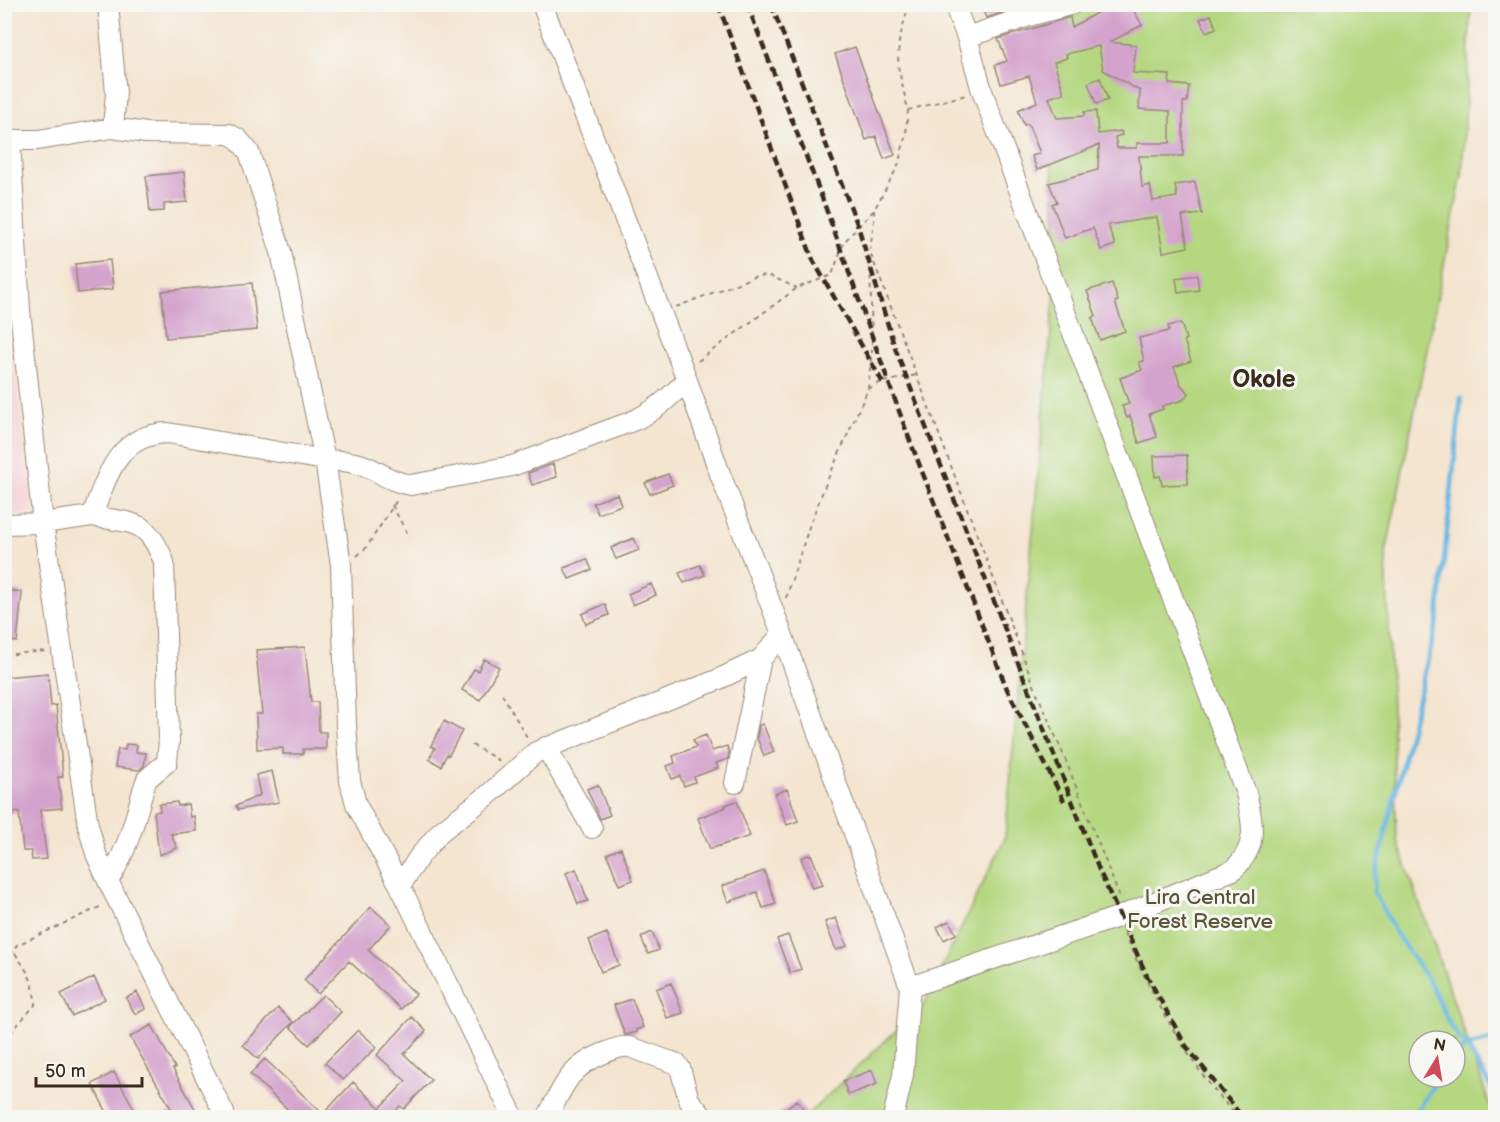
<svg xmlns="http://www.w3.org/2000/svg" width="1500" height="1122" viewBox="0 0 1500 1122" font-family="'Balsamiq Sans',sans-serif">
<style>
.built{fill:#f6cfd7}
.green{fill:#b4d77f;stroke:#78804e;stroke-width:1.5;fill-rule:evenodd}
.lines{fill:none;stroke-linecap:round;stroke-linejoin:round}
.stream{stroke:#67b7e2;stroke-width:4.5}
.building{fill:#d4a3cd;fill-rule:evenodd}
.minor-casing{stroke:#988877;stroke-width:22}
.path{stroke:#988877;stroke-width:2;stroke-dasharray:4.5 4.5;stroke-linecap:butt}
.minor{stroke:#fff;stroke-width:20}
.rail{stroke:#3b2a1e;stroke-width:4.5;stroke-dasharray:9 4.5;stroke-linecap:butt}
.labels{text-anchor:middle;stroke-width:6;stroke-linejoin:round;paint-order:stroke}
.park-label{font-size:21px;fill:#595536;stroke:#f6f6f2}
.quarter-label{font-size:24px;font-weight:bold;fill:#3b2a1e;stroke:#f6f6f2}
</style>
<rect width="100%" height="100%" fill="#f6f6f2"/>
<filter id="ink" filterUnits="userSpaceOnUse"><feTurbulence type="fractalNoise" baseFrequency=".0167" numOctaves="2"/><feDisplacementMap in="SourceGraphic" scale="12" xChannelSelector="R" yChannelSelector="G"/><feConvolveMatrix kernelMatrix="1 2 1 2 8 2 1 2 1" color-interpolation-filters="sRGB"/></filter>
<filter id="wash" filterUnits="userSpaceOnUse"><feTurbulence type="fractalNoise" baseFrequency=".008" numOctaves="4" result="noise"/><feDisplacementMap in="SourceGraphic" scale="24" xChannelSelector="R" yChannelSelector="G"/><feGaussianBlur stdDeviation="1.35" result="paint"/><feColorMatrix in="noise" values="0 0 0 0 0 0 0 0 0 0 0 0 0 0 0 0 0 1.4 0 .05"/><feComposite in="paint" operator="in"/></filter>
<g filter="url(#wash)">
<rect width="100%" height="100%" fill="#f4e5d0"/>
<path class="built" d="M4 279 33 513 5 515H4Z"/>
<path class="green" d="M1041 5H1471L1462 175 1386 553 1397 839 1494 1117 804 1118 924 1004 1005 838 1058 254ZM1419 1041H1455V1077H1419Z"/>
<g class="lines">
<path class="stream" d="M1461 398 1438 618 1375 876 1374 892 1395 932 1429 981 1451 1027 1467 1046 1496 1096
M1455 1057 1467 1046 1496 1039
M1412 1118 1439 1077"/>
</g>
<g id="blocks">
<path class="building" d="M980 4H1021L1022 6 986 18Z
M1098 4H1130L1142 25 1110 42 1136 45 1133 73 1170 75 1169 84 1189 86 1187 102H1183V156H1139L1142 187 1150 185 1153 201 1177 197 1175 185 1195 182 1202 214 1182 216 1188 247 1163 252 1157 217 1108 225 1115 245 1101 250 1093 228 1065 238 1052 204 1057 202 1049 183 1098 170 1099 145 1037 170 1032 156 1040 153 1028 124 1024 125 1018 110 1037 102 1029 76 1001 84 995 65 1007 61 998 39 1070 17 1072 27 1100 11ZM1099 46 1103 70 1140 91 1139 109 1170 111V143H1137V148H1117L1115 137 1122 135 1121 131 1098 134 1096 111 1084 112V116L1057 118 1049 98 1064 93 1054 62 1067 58 1066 54Z
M1211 15 1216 28 1206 32 1200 19Z
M855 47 895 155 884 159 876 136 866 140 835 54Z
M1100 78 1108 100 1096 104 1088 83Z
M184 172 187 202 164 204V211L150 212 146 176Z
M110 260 113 289 78 293 75 264Z
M1197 275 1199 290 1178 293 1176 278Z
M252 283 257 330 166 338 162 291Z
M1112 283 1118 301 1115 302 1125 331 1100 340 1092 318 1096 316 1087 291Z
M1180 323 1182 326 1186 339 1184 340 1191 361 1174 367 1181 385 1189 393 1183 400 1162 406 1163 409 1149 414 1157 437 1139 443 1130 416 1127 418 1122 406 1129 404 1120 378 1142 370 1139 362 1144 361 1139 338 1169 331 1168 326Z
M1187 455 1188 484 1162 485 1160 476 1155 477 1154 456Z
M553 464 557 477 532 485 528 473Z
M668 474 673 485 650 494 645 483Z
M617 494 621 505 598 514 593 503Z
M634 538 639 550 616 559 611 548Z
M587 559 592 570 569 579 564 568Z
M700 565 705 575 684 583 679 573Z
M651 584 656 595 633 605 628 594Z
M4 590 22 592 17 642 4 640Z
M605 604 609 615 586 624 582 614Z
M305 647 311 702H318L319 732H326V749H303V754H283V748L257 749 256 714H262L256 650Z
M484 659 499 667 480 700 462 690 474 669 478 671Z
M48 673 51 706 56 705 63 777H58L62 808 40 810 47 859 32 860 31 851H23L19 812 4 814V677Z
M444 721 462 731 449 755 447 754 441 766 429 759 435 748 431 746Z
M763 724 774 752 764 756 757 738 759 725Z
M706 735 712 751 727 746 729 752 728 759 716 763 718 768 694 777 695 782 684 786 680 776 672 779 667 766 675 763 673 756 696 747 693 740Z
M126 744 137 745 136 752 146 753 144 766 139 770 115 767 118 749 125 750Z
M272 771 279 802 238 810 236 806 260 795 256 775Z
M598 785 610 815 600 819 587 789Z
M787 789 798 821 787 825 775 794Z
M737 801 750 836 710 849 698 818 726 807 725 805Z
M177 802 178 806 188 804 190 817 194 816 196 831 171 834 177 848 159 855 154 812 160 811 159 804Z
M621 848 633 880 619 885 607 854Z
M811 854 823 885 812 888 801 858Z
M576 869 588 901 578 904 566 873Z
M764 871 776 904 763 908 757 892 728 902 722 886Z
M371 907 391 925 368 950 416 994 401 1009 349 961 318 994 304 980Z
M836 918 847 946 836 950 825 922Z
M949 921 956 934 944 940 937 927Z
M652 932 659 950 648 954 641 937Z
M607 933 619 965 601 972 589 940Z
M788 935 801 969 790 973 777 939Z
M94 977 105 999 72 1016 61 994Z
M671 983 683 1013 667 1018 656 989Z
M137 992 146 1009 135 1014 126 998Z
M323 995 341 1012 309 1045 290 1027Z
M632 999 643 1027 636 1030 637 1032 625 1035 614 1005Z
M278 1008 293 1022 258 1059 243 1045Z
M412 1017 426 1031 404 1054 431 1080 404 1109 400 1106 390 1118H297L250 1074 265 1059 323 1114 353 1082 380 1108 406 1081 377 1055Z
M152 1025 175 1068 173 1069 200 1118H158L172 1110 130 1037Z
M358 1030 377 1047 343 1080 325 1063Z
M872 1070 877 1084 848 1095 843 1081Z
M114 1072 139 1118H110L92 1084Z
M797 1100 810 1118H773Z"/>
</g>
</g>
<g filter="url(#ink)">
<use href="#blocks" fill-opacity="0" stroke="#988877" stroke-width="1.5"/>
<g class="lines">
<g class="minor-casing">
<path id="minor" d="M542 4 684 372 720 474 778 623 910 987 903 1075 893 1118
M967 37 1032 15 1073 4
M113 128 146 133 229 134 238 139 249 152 281 252 325 460 341 565 346 725 350 781 356 804 400 886 514 1118
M4 140H38L113 128 116 93 108 4
M10 140 20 310 43 523 88 825 96 854 108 881 224 1113V1118
M92 516C134 524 147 518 164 562L169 740 167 762 147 779 144 787C135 820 127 852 108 881
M4 524 43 523 92 516C107 476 118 434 168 433L325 460C341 461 357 461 372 469 387 477 393 482 411 485L512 466 630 422C653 413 669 398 686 381
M546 747 592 828
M735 783 761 659 782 634
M400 886 419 857 440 832 487 796 536 752 717 680 761 659
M910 987 1121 916 1233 870C1259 846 1253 824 1246 793L982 91 967 37 954 4
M547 1118C563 1087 568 1068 602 1054 612 1050 619 1046 630 1047L677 1064 680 1068 689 1100 704 1118"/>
</g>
<path class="path" d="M908 110 966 95
M874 210C875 224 871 238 870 252L1037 693 1064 756 1120 898
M676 307 756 276 768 275 797 288
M698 361 797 288 832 275 844 242 874 210 898 166 906 134 908 110 898 66 899 41 909 4
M868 389 872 351 870 255
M392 505 409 537
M357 556 366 548 397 500
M786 598 810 524 827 481 868 389 879 383 917 375
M4 655 46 651
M502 694 528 739
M472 745 502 762
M1124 933C1153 997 1189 1067 1239 1118
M4 962 17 945 102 906
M4 1040 35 1005C35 980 26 970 13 950"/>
<use href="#minor" class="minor"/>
<path class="rail" d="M718 4 813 260 883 383
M747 4 821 195 907 433 1007 689 1064 801
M771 4 858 226 895 348 1099 870 1147 976 1186 1046 1243 1118"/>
</g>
</g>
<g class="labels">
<g class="park-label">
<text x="1200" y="904">Lira Central<tspan x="1200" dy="24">Forest Reserve</tspan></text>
</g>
<g class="quarter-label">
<text x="1264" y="387">Okole</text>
</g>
</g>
<rect width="1500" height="1122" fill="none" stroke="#f6f6f2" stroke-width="24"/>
<g transform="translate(1437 1059) rotate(11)"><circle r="28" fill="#f6f6f2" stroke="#aba49d" stroke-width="1.5"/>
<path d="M0-4.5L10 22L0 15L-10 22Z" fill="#d1495b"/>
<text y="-9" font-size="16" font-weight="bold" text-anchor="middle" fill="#3b2a1e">N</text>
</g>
<path d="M36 1077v9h106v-9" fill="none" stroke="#3b2a1e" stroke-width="3"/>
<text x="45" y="1077" font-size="18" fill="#3b2a1e" stroke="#f6f6f2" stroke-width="4.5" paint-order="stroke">50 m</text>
</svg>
